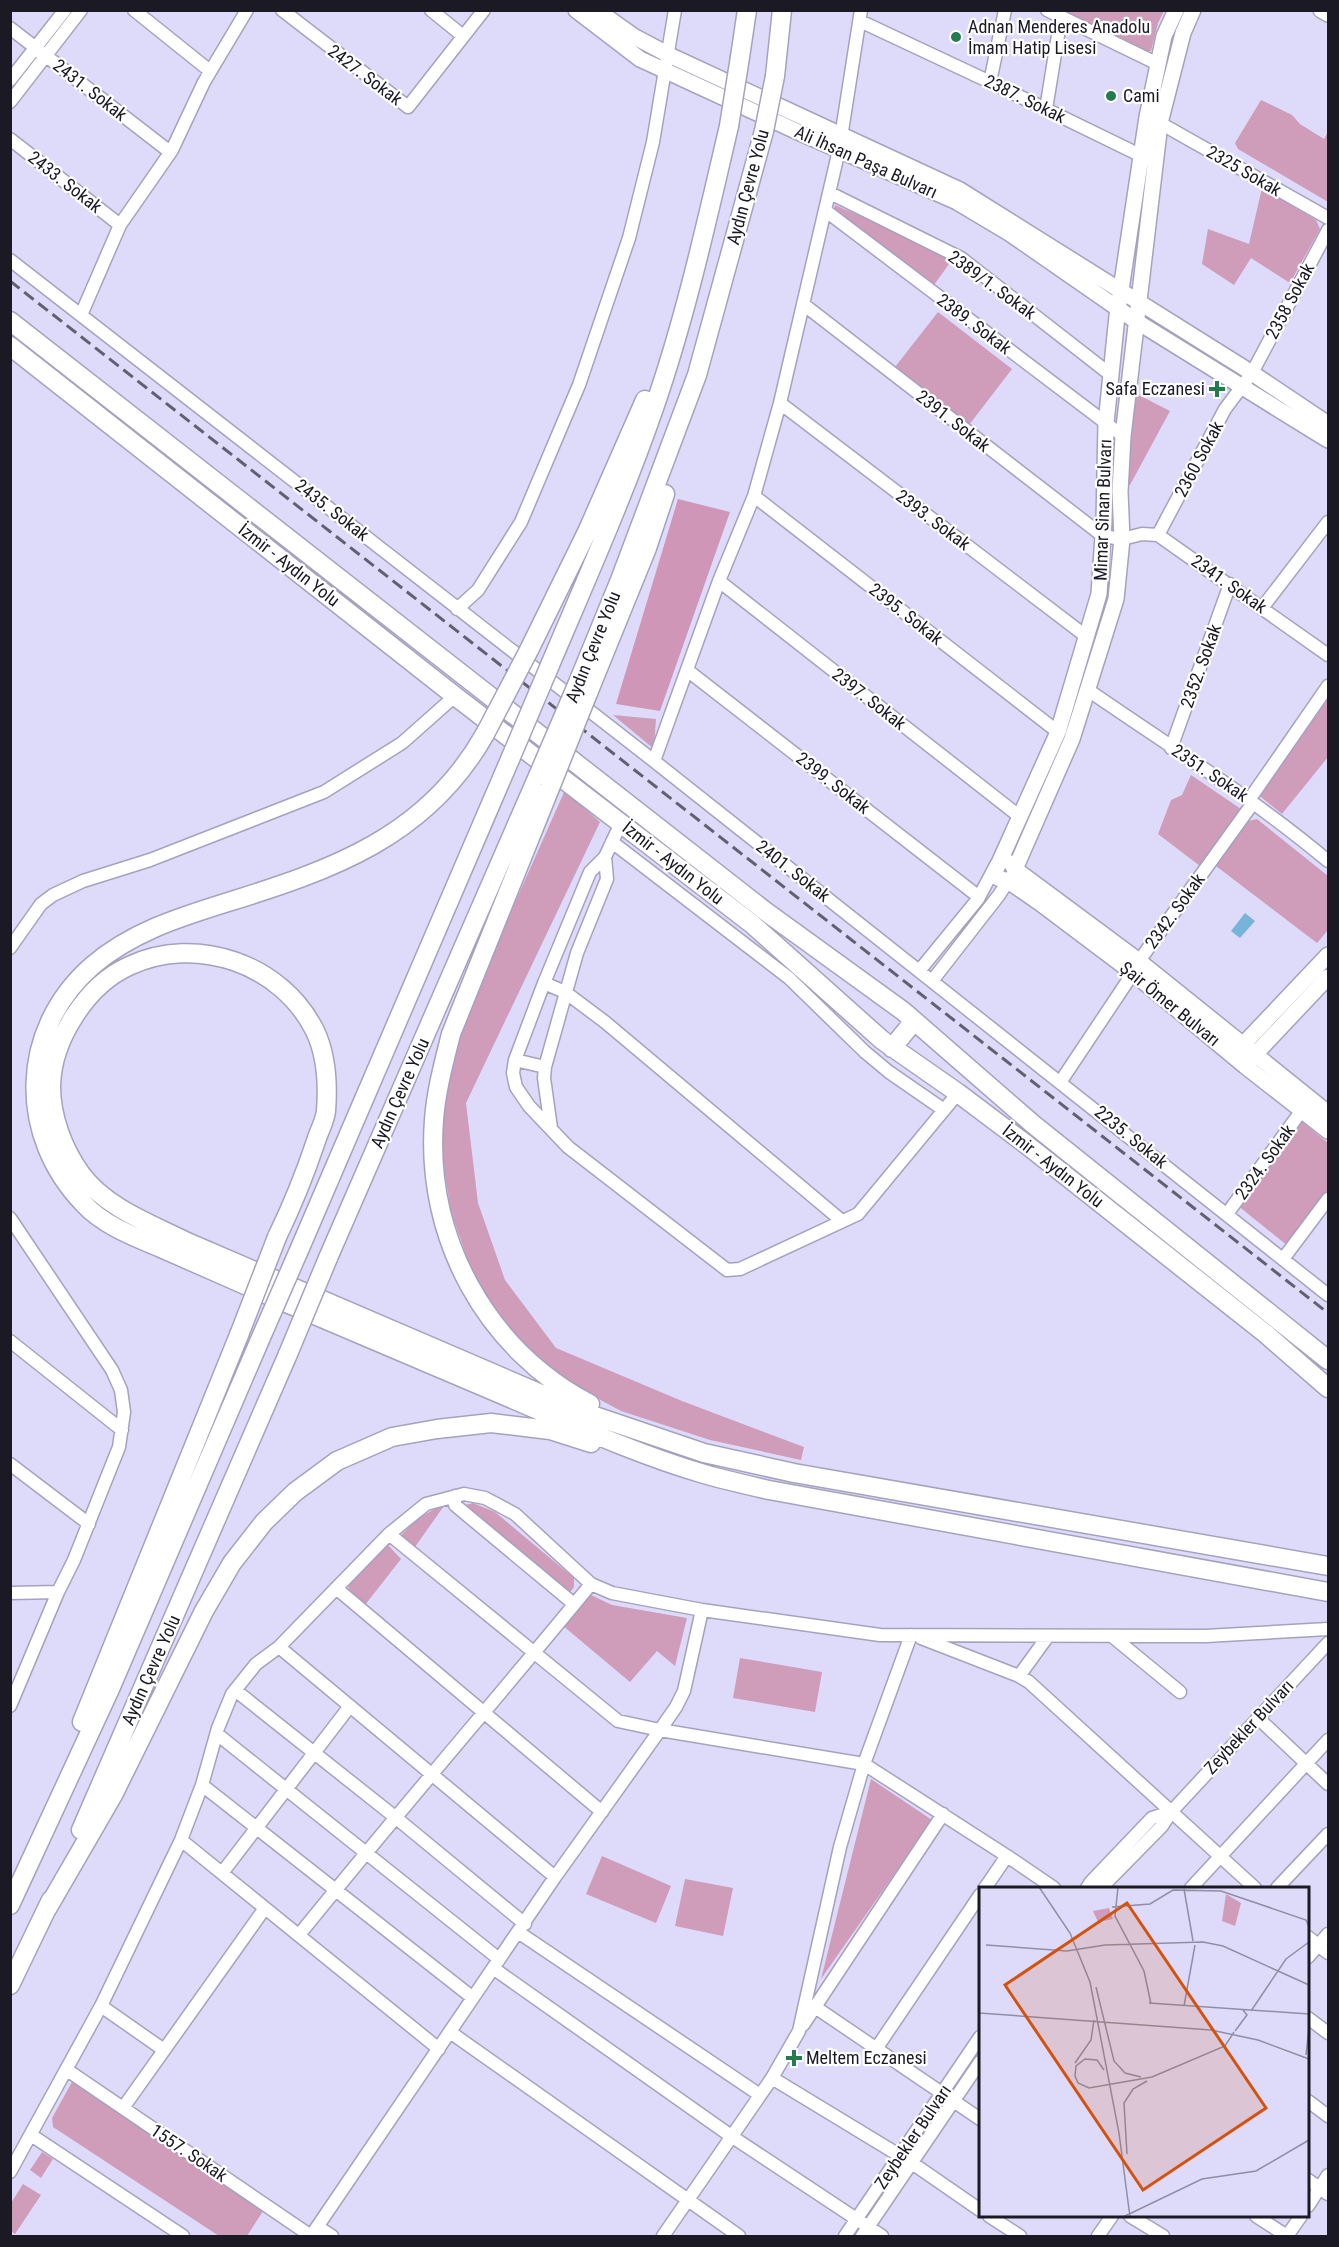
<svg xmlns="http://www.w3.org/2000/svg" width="1339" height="2247" viewBox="0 0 1339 2247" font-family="'Roboto Condensed',sans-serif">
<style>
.green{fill:#cf9cba}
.forest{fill:#d096b8}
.water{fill:#77b4d9}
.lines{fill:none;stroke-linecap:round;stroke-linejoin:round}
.minor-casing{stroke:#a5a2bf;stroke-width:15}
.major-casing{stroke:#a5a2bf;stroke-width:18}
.highway-casing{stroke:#a5a2bf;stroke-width:21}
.minor{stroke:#fff;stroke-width:12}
.major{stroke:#fff;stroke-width:15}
.highway{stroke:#fff;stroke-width:18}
.rail{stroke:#615f71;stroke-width:3;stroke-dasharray:12 6;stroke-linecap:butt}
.highway-bridge-casing{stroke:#a5a2bf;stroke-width:21;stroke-linecap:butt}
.highway-bridge{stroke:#fff;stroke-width:18}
.poi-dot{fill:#237c50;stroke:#fff;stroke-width:2}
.labels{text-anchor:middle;stroke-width:4.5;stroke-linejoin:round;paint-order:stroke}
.poi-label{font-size:18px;fill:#1a1924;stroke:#fff;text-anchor:start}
.street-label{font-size:18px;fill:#1a1924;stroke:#fff}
.inset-road{fill:none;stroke:#908da4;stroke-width:1.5}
.view{fill:#d3530e;fill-opacity:0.15;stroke:#d3530e;stroke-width:3}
.inset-edge{fill:none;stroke:#1a1924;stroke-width:3}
</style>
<rect width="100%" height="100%" fill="#dedbfa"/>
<path class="green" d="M1055 11H1164L1158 23 1151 51H1139Z
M1261 100 1292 115 1300 124 1324 139 1328 132V202L1238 149 1235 143Z
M1262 188 1316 220 1320 229 1290 283 1251 258 1234 285 1202 264 1208 229 1249 244Z
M835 205 954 257 934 285 833 211Z
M938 312 1012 369 969 425 895 367Z
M1133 392 1170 411 1130 485 1127 484Z
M1328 692V757L1282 814 1256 793Z
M613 715 656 719 654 749Z
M1191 775 1241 809 1200 866 1158 834 1171 800 1182 795Z
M565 790 600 822 466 1103 478 1203 505 1280 556 1348 682 1401 804 1447 801 1460 710 1440 621 1411 567 1382 538 1358 504 1325 475 1281 451 1212 445 1175 441 1135 445 1091 460 1037 493 952Z
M1257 819 1328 876V930L1317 943 1216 866 1248 821Z
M1300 1120 1328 1143V1194L1288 1246 1237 1205Z
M446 1503 415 1547 401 1535 418 1518Z
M473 1503 495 1512 574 1578V1587L567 1596 461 1506Z
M388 1545 401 1559 365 1605 350 1593 347 1582Z
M589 1594 612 1605 687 1618 675 1666 657 1651 630 1682 562 1625Z
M740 1658 822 1672 815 1712 733 1698Z
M871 1779 932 1820 821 1979Z
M602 1856 671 1886 656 1923 586 1894Z
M685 1879 733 1888 723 1936 675 1926Z
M76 2080 265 2208 247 2236H219L53 2127 52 2118 72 2082Z
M42 2152 53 2159 41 2178 30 2170Z
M23 2184 41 2195 15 2234 11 2231V2203Z"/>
<path class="forest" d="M678 499 730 512 660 711 616 704Z"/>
<path class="water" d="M1245 913 1255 921 1240 938 1231 931Z"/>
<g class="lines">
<g class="minor-casing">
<path id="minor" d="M134 10 210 71
M282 10 408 107 484 10
M431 10 463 36
M1047 10 1158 64
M860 21 990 82 1148 159
M10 28 170 152
M10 80 65 10
M990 82 1005 10
M10 102 81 10
M1046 109 1061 17
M1160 123 1328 218
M10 139 120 225
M830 193 961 258 1111 375
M826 211 1123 436
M10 260 654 761 1328 1295
M803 304 1103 536 1122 539 1142 534 1158 535 1328 655
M81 315 120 225 172 150 204 82 247 10
M780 403 1087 637
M754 496 1058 732
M1158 535 1225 409 1252 373 1328 230
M719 581 1019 816
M1262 608 1328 522
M457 609 478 590 521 522 579 385 629 238 653 142 675 10
M687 670 979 897
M1088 690C1169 746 1253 798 1328 861
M1171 748 1230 584
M654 761 719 581 754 496 780 403 839 150 861 10
M1249 800 1328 686
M621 823 605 857 590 872 544 983 515 1060 513 1073 516 1087 529 1106 568 1147 727 1270 740 1269 858 1214 958 1093
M612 842 789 978 865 1052 889 1072 944 1110
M10 948 41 904 53 895 83 881 150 860 324 792 402 743 455 696
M919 971 978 899 996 865
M932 981 999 895 1008 881
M544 983 565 992 605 1022 842 1221
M515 1060 545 1067
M1061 1081 1133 973 1139 961 1253 803
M551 1128 544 1078 545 1067 577 953 607 879 605 857
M1227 1214 1302 1110
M10 1218 112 1370 121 1390 124 1412 119 1447 74 1560 58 1592 10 1706
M1283 1259 1328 1199
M10 1341 122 1430
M10 1464 89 1524
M455 1496V1505L574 1604
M389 1534 618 1721 660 1730 676 1707 684 1691 702 1610
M336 1588 602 1812
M10 1593 58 1592
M1112 1636 1180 1692
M921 1638 1019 1676 1029 1682 1255 1888
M279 1647 555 1877
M1019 1676 1048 1636
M235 1690 395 1817 525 1924
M1258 1718 1328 1784
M217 1734 499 1959
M202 1785 473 1998
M181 1840 439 2049
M222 1873 350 1706
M985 1888 1007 1856
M1087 1888 1090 1883 1152 1818 1171 1812
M1101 1888 1162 1826 1171 1812 1328 1643
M1191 1888 1328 1740
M1277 1888 1328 1834
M518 1932 760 2095
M299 1935C394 1817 494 1702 591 1584
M1308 1937 1328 1953
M1308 1957 1328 1934
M493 1968 731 2136 882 2236
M101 2006 164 2050
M815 2007 980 2119
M1308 2018 1328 2033
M803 2025 943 1814
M450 2032 739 2236
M876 2049 980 1895
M67 2070 311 2236
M772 2078 912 2163 980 2210
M1308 2101 1328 2116
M123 2108 265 1908
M31 2135 183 2236
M10 2172 101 2006 181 1840 202 1785 218 1728 232 1694 256 1664 279 1647 389 1534 426 1504 464 1494 485 1498 515 1514 591 1584 612 1593 702 1610 880 1635 1206 1636 1328 1629
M1308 2180 1328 2194
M1308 2206 1328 2175
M989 2216 1020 2236
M1130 2216 1163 2236
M1256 2216 1287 2236
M318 2227 332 2236
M311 2236 555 1877 660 1730 864 1764 1007 1856 1054 1888
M663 2236 772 2078 799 2031 840 1847 864 1764 911 1635
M845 2236 980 2037
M862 2236 980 2062
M1098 2236 1112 2216
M1287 2236 1301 2216"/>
</g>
<g class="major-casing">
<path id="major" d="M576 10 640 59 798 132 957 202 1009 233 1136 321 1328 440
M597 10 635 37 669 55 960 190 1252 373 1328 424
M1176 10 1164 36 1147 117 1117 316 1106 423 1104 521 1099 594 1058 732 995 872 998 878 1008 881 1040 903 1133 973 1245 1066 1328 1131
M1321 10 1328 14
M1011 863 1015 869 1139 961 1328 1113
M1008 881 1014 876 1015 869 1072 739 1116 599 1122 539 1120 492 1123 436 1160 123 1183 33 1193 10
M1237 1051 1328 955
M1249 1061 1328 977"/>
</g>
<g class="highway-casing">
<path id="highway" d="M740 57 747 10
M775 76 782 10
M10 321 765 911 903 1011 1034 1125 1328 1360
M10 346 455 696 752 924 882 1040 958 1093 1027 1145 1266 1334 1328 1388
M529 650 587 532 645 400
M550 665C586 580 624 495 654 408 686 316 707 220 729 126
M577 685 620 580 697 375 764 131
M588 693 647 548 665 494
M485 734C427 837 332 870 225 903 177 918 130 933 92 966 18 1031 18 1136 84 1204 103 1225 135 1237 161 1248 197 1264 234 1280 270 1296 348 1329 426 1362 503 1395 569 1423 635 1454 704 1474 725 1480 747 1485 769 1490L1328 1592
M550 788 451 1034C444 1062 436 1091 434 1120 425 1238 486 1349 590 1404
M892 1048 914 1021
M277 1237C292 1206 305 1174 316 1141 319 1131 325 1121 326 1111 328 1085 326 1054 315 1031 282 964 196 934 129 966 87 985 52 1039 51 1086 51 1117 63 1149 81 1174 106 1208 151 1224 187 1242L583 1412 704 1453 794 1473 1328 1566
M300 1248 511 757
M328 1258 538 776
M82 1722 239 1335
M81 1830 288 1354
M10 1905 110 1689 259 1342
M47 1909 113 1795 204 1611 232 1563 264 1522 295 1492 337 1461 392 1437 437 1429 491 1423 550 1430 591 1443
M10 1985 51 1900"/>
</g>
<use href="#minor" class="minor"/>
<use href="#major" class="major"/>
<use href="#highway" class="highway"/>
<path class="rail" d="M10 281 1328 1313"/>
<g class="highway-bridge-casing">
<path id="highway-bridge" d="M729 126 740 57
M764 131 775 76
M485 734 529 650
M511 757 550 665
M538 776 577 685
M550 788 588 693
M239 1335 277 1237
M259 1342 300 1248
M288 1354 328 1258"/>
</g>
<use href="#highway-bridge" class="highway-bridge"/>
</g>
<g class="poi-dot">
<circle cx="956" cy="37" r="6"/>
<circle cx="1111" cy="96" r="6"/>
<path d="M1214 380h6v6h6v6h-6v6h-6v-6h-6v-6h6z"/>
<path d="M791 2049h6v6h6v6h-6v6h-6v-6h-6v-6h6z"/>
</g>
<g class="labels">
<g class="poi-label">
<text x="968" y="33">Adnan Menderes Anadolu<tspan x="968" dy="21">İmam Hatip Lisesi</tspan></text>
<text x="1123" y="102">Cami</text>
<text x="1205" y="395" text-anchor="end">Safa Eczanesi</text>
<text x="806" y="2064">Meltem Eczanesi</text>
</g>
<g class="street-label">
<text transform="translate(365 75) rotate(37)" y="6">2427. Sokak</text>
<text transform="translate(90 90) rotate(38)" y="6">2431. Sokak</text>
<text transform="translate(1025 99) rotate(26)" y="6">2387. Sokak</text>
<text transform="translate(866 162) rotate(24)" y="6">Ali İhsan Paşa Bulvarı</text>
<text transform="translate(1244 171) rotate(30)" y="6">2325 Sokak</text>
<text transform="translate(65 182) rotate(38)" y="6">2433. Sokak</text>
<text transform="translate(748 187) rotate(-75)" y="6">Aydın Çevre Yolu</text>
<text transform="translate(992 285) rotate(36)" y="6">2389/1. Sokak</text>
<text transform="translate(1290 301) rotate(-62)" y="6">2358 Sokak</text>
<text transform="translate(974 324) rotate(37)" y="6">2389. Sokak</text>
<text transform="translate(953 421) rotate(38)" y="6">2391. Sokak</text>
<text transform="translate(1199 459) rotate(-62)" y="6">2360 Sokak</text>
<text transform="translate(332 510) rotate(38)" y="6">2435. Sokak</text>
<text transform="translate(1103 510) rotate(-88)" y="6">Mimar Sinan Bulvarı</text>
<text transform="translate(933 520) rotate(37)" y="6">2393. Sokak</text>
<text transform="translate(289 565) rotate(38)" y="6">İzmir - Aydın Yolu</text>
<text transform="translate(1229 584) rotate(35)" y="6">2341. Sokak</text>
<text transform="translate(906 614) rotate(38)" y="6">2395. Sokak</text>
<text transform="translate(593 647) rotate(-68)" y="6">Aydın Çevre Yolu</text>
<text transform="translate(1201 666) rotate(-70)" y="6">2352. Sokak</text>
<text transform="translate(869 699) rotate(38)" y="6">2397. Sokak</text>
<text transform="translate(1210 773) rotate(34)" y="6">2351. Sokak</text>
<text transform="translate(833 783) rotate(38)" y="6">2399. Sokak</text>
<text transform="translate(673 863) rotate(38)" y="6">İzmir - Aydın Yolu</text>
<text transform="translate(793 871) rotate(38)" y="6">2401. Sokak</text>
<text transform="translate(1175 911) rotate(-54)" y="6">2342. Sokak</text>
<text transform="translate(1170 1004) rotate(39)" y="6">Şair Ömer Bulvarı</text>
<text transform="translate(400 1093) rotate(-66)" y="6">Aydın Çevre Yolu</text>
<text transform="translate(1131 1137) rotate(39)" y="6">2235. Sokak</text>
<text transform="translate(1265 1162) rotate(-54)" y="6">2324. Sokak</text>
<text transform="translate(1053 1166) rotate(38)" y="6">İzmir - Aydın Yolu</text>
<text transform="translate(151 1670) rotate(-66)" y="6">Aydın Çevre Yolu</text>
<text transform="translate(1249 1727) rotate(-47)" y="6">Zeybekler Bulvarı</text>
<text transform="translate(913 2137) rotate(-56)" y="6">Zeybekler Bulvarı</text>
<text transform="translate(189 2153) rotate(34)" y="6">1557. Sokak</text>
</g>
</g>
<g transform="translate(979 1887)">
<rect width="330" height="330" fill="#dedbfa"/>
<path d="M247 7 262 16 256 39 243 34ZM130 21 134 32 119 35 114 24Z" fill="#cf9cba"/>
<path class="inset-road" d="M60 0 91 46 111 95 140 246 151 330M139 0 136 29 165 84 172 117M205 2 214 54M133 20 171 17 194 3 242 4 327 33 330 40M7 58 88 64 126 58 224 55 244 59 330 98M117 100 135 174 146 186 162 190M170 116 330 127M205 119 216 58M272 124 307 72 330 55M0 126 232 143 279 153 330 172M256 144 268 128 264 123M327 168 330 140M96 176 112 153 115 133M125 183 118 173 106 172 97 179 96 189 99 196 110 201 173 190 246 159 255 145M148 267 145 216 154 202 168 194M144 330 223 292 277 284 330 253"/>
<path class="view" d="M148 16 287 221 164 303 26 98Z"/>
<rect width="330" height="330" class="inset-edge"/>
</g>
<rect width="1339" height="2247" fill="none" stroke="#1a1924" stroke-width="24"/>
</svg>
